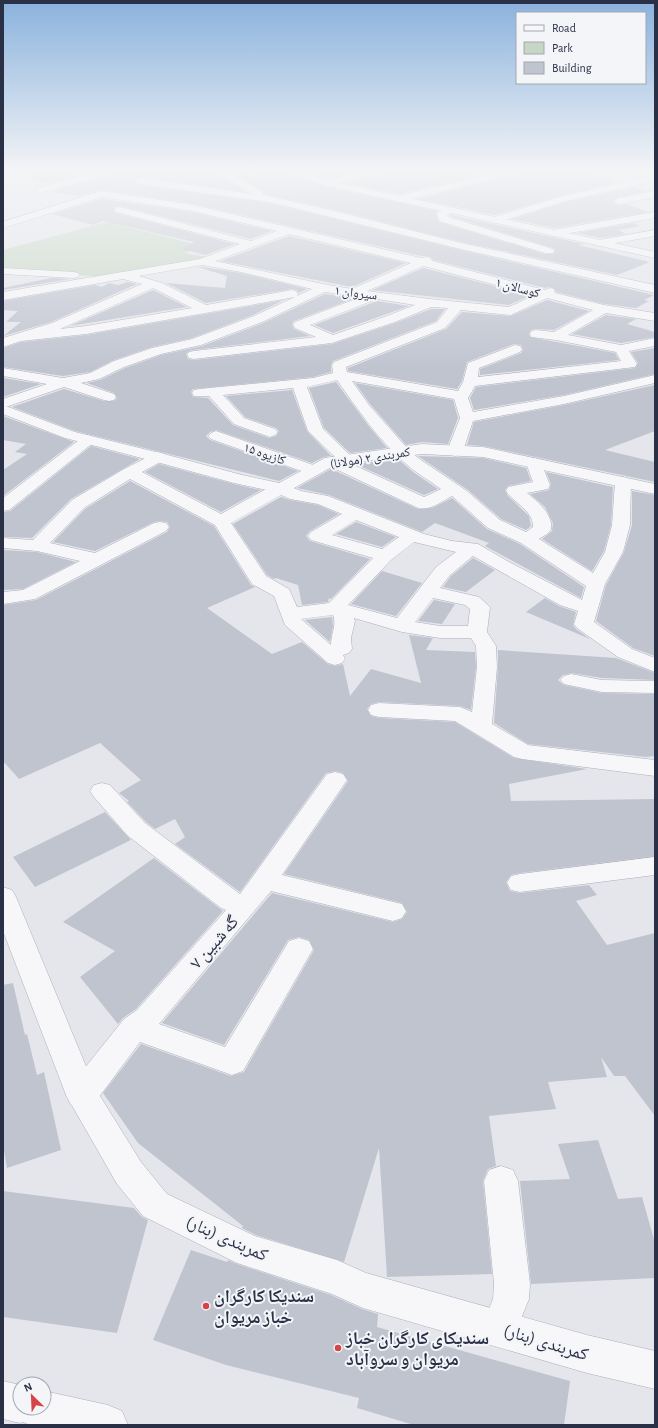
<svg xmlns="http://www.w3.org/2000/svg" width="658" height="1428" viewBox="0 0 658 1428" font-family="'Alegreya Sans','Noto Naskh Arabic',sans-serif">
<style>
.green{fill:#c6d6c4}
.building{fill:#c0c4cf}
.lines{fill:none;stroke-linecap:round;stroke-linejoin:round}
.minor-casing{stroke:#acafba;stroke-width:1}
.tertiary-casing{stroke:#acafba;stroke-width:1}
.minor{fill:#f7f7fa;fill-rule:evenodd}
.tertiary{fill:#f7f7fa;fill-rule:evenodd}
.poi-dot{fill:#d54547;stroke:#f4f5f9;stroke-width:1.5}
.labels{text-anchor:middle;stroke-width:4;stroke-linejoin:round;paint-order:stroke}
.far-street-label{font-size:13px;fill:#2a3046;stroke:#f4f5f9}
.near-street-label{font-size:18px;fill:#2a3046;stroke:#f4f5f9}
.near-poi-label{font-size:18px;font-weight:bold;fill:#2a3046;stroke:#f4f5f9;text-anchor:start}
</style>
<rect width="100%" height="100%" fill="#e4e6ec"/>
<path class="green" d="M107 222 203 246 185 253 207 257 195 262 106 277 3 270V250Z"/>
<path class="building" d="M31 170H98L48 183 30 179Z
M119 170H215L246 192 141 177 135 182 141 185 269 203 461 250 654 295 644 300 649 301 636 308 604 304 556 292 554 288 549 287 545 288 433 260 431 257 427 256H421L193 204 101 190 79 196 51 192 117 173Z
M229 170H289L290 173 319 185 437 211 436 214 439 222 545 254H553L555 250 553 248 449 216 451 215 584 244 578 245 650 262 617 275 461 242 335 210 264 194 263 191Z
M305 170H364L327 179Z
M386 170H500L399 194 346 183 384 173Z
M522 170H581L618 182 560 196 495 215 418 199 520 173Z
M634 187 647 191 619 197 613 202 618 205 627 204 648 212 554 228 512 219 566 202Z
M102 199 193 212 272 231 251 239 120 206 115 207 114 211 116 213 235 244 205 255 182 249 194 242 103 221 93 225 52 214Z
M633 223 640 226 618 230 626 234 600 238 577 233Z
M289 236 406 263 352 287 220 261Z
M198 267H202L241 273 307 289 299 293 296 290 292 289 206 303 166 283 225 288 227 276Z
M423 268 531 295 509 305 372 290Z
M51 278 70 279 3 290V288Z
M128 282 137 284 51 322 3 336 21 322H6L18 311 3 310V301L95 285 102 287 109 283 118 285Z
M153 290 187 307 70 326Z
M325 294 355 298 294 321 292 324 294 329 310 336 194 350 189 351 186 354 188 359 194 360 332 344 395 323 431 309H445L436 321 333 361 331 365V372L313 377 193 389 191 392 193 397 208 398 233 425 269 438 276 436 279 431 276 428 245 417 226 396 292 390 307 431 331 456 324 457 312 463 216 430 210 432 206 436 210 440 298 471 279 481 75 431 12 407 64 389 104 401H114L117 398 114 393 87 383 100 380 125 368 161 355 202 346 263 323Z
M284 300 253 315 192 338 152 347 114 360 90 372 63 376 3 367V348L21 342 86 335Z
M547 300 589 311 554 330 536 329 531 330 529 334 530 337 615 353 619 360 480 375V369L521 353 523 350 521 345 514 344 467 362 462 381 457 389 348 371V368L446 329 462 312 511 316Z
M377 301 409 306 333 333 314 325Z
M606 315 636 319 627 324 655 332V337L621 343 572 334Z
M655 348V374L564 395 474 410 470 398 476 387 635 368 638 363 631 352Z
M3 378 41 384 3 397Z
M336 382 368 425 387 448 350 453 324 428 309 388Z
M355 383 453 400 458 418 448 444 422 442 406 445 370 404Z
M655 385V431L605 450 655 462V482L483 446 467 445 474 422 564 405Z
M3 416 74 442 3 496V470L27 454 15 452 26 444 3 440Z
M91 446 140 459 71 499 32 538 3 537V512L10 511Z
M418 456 483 458 526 468 531 481 508 486 505 490 508 496 529 516 531 526 526 530 501 519 468 490Z
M398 459 413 472 438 489 424 495 355 464Z
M159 464 234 484 261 490 221 512 145 472Z
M331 469 418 509 432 508 452 498 487 529 520 544 584 587 581 598 485 546 489 543 435 523 422 532 329 495 297 488Z
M546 472 613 487 611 525 604 551 592 571 542 539 552 531 553 523 545 507 530 494 549 490 551 484Z
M130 481 214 526 251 585 255 587 207 608 272 654 302 642 328 664 335 666 343 664 350 696 371 669 421 683 409 635 433 638 426 650 475 652 476 667 471 710 460 706 379 702 371 704 367 709 371 716 379 718 455 722 514 758 587 769 509 784 511 801 655 799V856L520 873 511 875 506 882 510 891 520 893 589 885 597 895 576 901 607 945 655 933V1116L625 1076H614L601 1057 607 1077 548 1082 556 1109 489 1116 496 1166 488 1169 483 1181 492 1274 387 1277 379 1148 344 1262 256 1235 242 1228 243 1226 138 1143 103 1093 141 1044 231 1076 244 1072 314 950 309 940 299 937 288 940 224 1045 162 1023 272 893 393 922 402 919 407 912 402 903 284 874 348 781 343 773 335 771 326 773 240 892 175 844 185 837 175 819 155 829 146 822 127 802 129 801 119 793 141 780 100 743 19 779 3 761V605L36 600 167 532 170 527 167 522 160 521 154 522 95 551 53 542 85 509Z
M632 491 655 495V656L633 648 596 621 606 585 624 552 632 525Z
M281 497 290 500 318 505 339 514 310 531 306 536 310 541 370 559 331 599 329 598 328 602 302 605 298 585 276 578 274 579 267 575 233 524Z
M356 522 396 537 382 547 336 534Z
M3 550 37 552 76 562 23 589 3 590Z
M473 558 495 570 466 592 443 587 451 576Z
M382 571 422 583 396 616 351 604Z
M545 598 559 606 576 612 573 625 576 629 590 639 526 612Z
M434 600 455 604 442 624 418 621Z
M332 617 333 626 330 642 305 620Z
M498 650 616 658 655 673V680L602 678 571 673 563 675 558 680 564 685 602 693 655 694V756L646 757 528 744 494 723 498 667Z
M105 812 131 840 35 887 13 857Z
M154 858 223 911 136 1009 123 1018 118 1024 80 977 115 951 63 922Z
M13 983 25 1035 27 1034 37 1075 44 1072 61 1150 7 1168 3 1145V985Z
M598 1140 618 1199 642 1197 655 1243V1278L531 1284 520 1181 570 1179 558 1144Z
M3 1191 134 1208 142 1217 148 1220 117 1333 3 1317Z
M191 1250 227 1262 228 1260 237 1264 331 1295 362 1309 378 1314 377 1327 570 1381 564 1425H414L357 1408 359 1398 226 1365 153 1340Z"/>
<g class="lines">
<g class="minor-casing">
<path id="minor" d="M104 170H118L117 172 40 193 35 190 37 188Z
M216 170H226L262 192 263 195 335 211 461 243 655 285V293L461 249 269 202 141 184 136 181 141 178 252 194Z
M370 170H385L384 172 326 186 321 183 323 181Z
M506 170H521L520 172 398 202 393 199 395 197Z
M596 170H608L635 180 655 175V181L566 201 495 223 490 220 491 218 560 197 625 182 597 172Z
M101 191 193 205 421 258 427 257 431 258 432 261 545 290 550 288 554 289 555 293 604 305 655 313V321L606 313 568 335 621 345 655 338V346L629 351 637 364 635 367 475 386 468 398 473 412 564 396 655 375V383L564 404 473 421 463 451 461 454 455 456 449 454 447 451 460 418 454 399 352 381 369 405 407 448 418 458 467 491 500 520 526 532 533 527C533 509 514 504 506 491L508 487 533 482 526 463 528 460 534 458 540 460 550 485 548 489 527 493C536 500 554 515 551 529 550 533 543 536 539 539L593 573 605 552 612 525 615 482 617 479 623 477 629 479 631 482 630 525 623 552 605 584 594 622 632 649 655 658V672L618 657 577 628 574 624 578 611 560 605 473 556 450 575 440 588 479 597 490 607 487 632 496 646 497 667 492 724 528 745 655 760V776L522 759 514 757 455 721 379 717 371 715 368 710 371 705 379 703 460 707 472 712 477 667 476 646 471 638H440L402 632 354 618 355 621 351 638 352 649 349 653 343 655 345 659 342 663 335 665 328 663 285 625 274 596 252 584 215 525 130 479 84 508 50 543 95 553 154 523 160 522 166 523 169 527 166 531 35 599 3 604V592L23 590 80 561 37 551 3 548V538L33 540 72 500 124 469 158 452 164 454 166 457 164 460 142 472 221 514 275 484 281 483 301 491 328 496 424 534 452 541 478 544 509 562 582 600 586 586 521 543 488 528 452 496C441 502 430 511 418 508L325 464 323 461 325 458 335 457 308 431 293 388 223 395 244 418 275 429 278 432 275 435 270 437 234 424 209 396H194L192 393 194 390 199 389 313 378 333 373 332 365 334 362 437 322 448 308 431 307 395 322 332 343 194 359 189 358 187 355 189 352 194 351 316 337 295 328 293 325 295 322 361 297 325 292 262 322 201 345 161 354 124 367 99 379 81 383 114 394 116 397 114 400 109 401 104 400 64 387 3 408V399L47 384 3 376V368L63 378 90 373 114 361 152 348 192 339 254 316 295 297 86 334 21 341 3 347V338L52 323 142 284 123 279 3 300V292L200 259 240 244 116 212 115 210 116 208 120 207 251 241 277 231 193 211 102 197 3 228V222ZM289 234 411 263 352 289 323 284 215 261ZM202 265 241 272 312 289 297 296 298 294 296 291 292 290 206 305 162 283 139 276ZM423 266 535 295 509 307 430 299 367 291ZM153 288 192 308 86 326 60 329ZM547 298 593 310 554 332 536 330 531 331 530 334 531 337 556 340 616 352 621 361 478 377 479 368 520 352 522 349 520 346 515 345 468 363 463 382 458 391 347 372 346 367 445 328 461 310 511 315ZM377 299 415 305 387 316 333 335 310 325ZM337 380C357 408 379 441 406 464 416 473 429 480 441 489L424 497 349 463 352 462 354 459 323 429 307 387ZM281 495 290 499 318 504 342 514 311 532 308 536 311 540 373 558 329 603 297 607 289 589 266 576 231 523ZM356 520 399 537 382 549 332 535ZM414 542 456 552 436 567 397 618 348 605 391 560ZM433 598 465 605 470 609 468 626H440L415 622ZM333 615C337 625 331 634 331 645L301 619Z
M655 191V197L619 204 614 201 619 198Z
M451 207 456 210 447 215 448 217 553 249 554 251 553 253H545L439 221 437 214 438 212Z
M655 212V218L553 236 548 233 553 230Z
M655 230V236L599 246 594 243 599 240Z
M3 268 74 272 78 273 80 275 78 277 74 278 3 274Z
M216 431 319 467 321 470 319 473 313 475 307 473 211 439 208 436 211 433Z
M88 435 93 437 96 440 93 443 9 510 3 511V498L83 437Z
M571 674 602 680 655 681V693L602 692 564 684 560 680 564 676Z
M335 772 343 774 347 780 282 875 402 904 406 911 402 918 393 921 271 891 159 1024 225 1047 289 941 299 938 309 941 313 949 243 1071 232 1075 140 1042 93 1105 82 1109 71 1105 66 1095 71 1085 124 1019 137 1010 226 910 221 908 127 835 94 797 90 791 94 785 102 783 110 785 145 823 240 894 327 774Z
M655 857V875L520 892 511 890 507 883 511 876 520 874Z
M501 1166 513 1170 518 1181 530 1284 529 1299 512 1341 499 1346 486 1341 481 1328 493 1299 494 1284 484 1181 489 1170Z"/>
</g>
<g class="tertiary-casing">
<path id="tertiary" d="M290 170H301L322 179 655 252V258L319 184 291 172Z
M3 405 75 432 164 454 242 475 279 483 325 458 422 444 483 447 655 484V494L483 457 422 454 335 465 287 492 281 493 234 483 153 461 65 438 3 414Z
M3 887 12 890 16 897 95 1088 141 1162 167 1194 255 1236 337 1260 366 1273 587 1335 655 1351V1389L587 1373 363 1308 332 1294 237 1263 143 1216 117 1184 66 1095 3 931Z
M3 1381 20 1385V1408H44V1391L108 1405 122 1411 128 1425H30L23 1422 20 1423 3 1419Z"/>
</g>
<use href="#minor" class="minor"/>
<use href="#tertiary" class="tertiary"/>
</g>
<linearGradient id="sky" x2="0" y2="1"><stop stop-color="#8ab2dd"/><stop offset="0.46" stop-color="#f3f4f6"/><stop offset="1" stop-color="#f3f4f6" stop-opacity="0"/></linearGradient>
<rect width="658" height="370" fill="url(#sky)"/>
<g class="poi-dot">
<circle cx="206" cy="1306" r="4"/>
<circle cx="338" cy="1348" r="4"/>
</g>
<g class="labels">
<g class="far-street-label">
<text transform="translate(518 287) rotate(15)" y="5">کوسالان ۱</text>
<text transform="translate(356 292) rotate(7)" y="5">سیروان ۱</text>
<text transform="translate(265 453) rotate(19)" y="5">کازیوه ۱۵</text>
<text transform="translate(370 457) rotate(-9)" y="5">کمربندی ۲ (مولانا)</text>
</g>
<g class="near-street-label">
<text transform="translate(214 942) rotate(-49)" y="6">گه شبین ۷</text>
<text transform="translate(227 1238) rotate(24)" y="6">کمربندی (بنار)</text>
<text transform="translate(546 1342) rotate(17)" y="6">کمربندی (بنار)</text>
</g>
<g class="near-poi-label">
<text x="214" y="1302">سندیکا کارگران<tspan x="214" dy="21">خباز مریوان</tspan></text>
<text x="346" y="1344">سندیکای کارگران خباز<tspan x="346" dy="21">مریوان و سروآباد</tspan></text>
</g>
</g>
<rect width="658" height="1428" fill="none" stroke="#2a3046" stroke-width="8"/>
<rect x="516" y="12" width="130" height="72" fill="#f4f5f9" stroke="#a3a6b1"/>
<rect x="524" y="25" width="20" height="6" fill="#f7f7fa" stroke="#a3a6b1"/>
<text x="552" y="32" font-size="12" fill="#2a3046">Road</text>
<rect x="524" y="42" width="20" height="12" fill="#c6d6c4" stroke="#a3a6b1"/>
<text x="552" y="52" font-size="12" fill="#2a3046">Park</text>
<rect x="524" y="62" width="20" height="12" fill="#c0c4cf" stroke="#a3a6b1"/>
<text x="552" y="72" font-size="12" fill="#2a3046">Building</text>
<g transform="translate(32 1396) rotate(336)"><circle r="19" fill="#f4f5f9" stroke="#a3a6b1"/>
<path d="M0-3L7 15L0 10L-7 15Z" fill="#d54547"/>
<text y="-6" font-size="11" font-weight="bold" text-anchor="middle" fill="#2a3046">N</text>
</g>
</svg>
